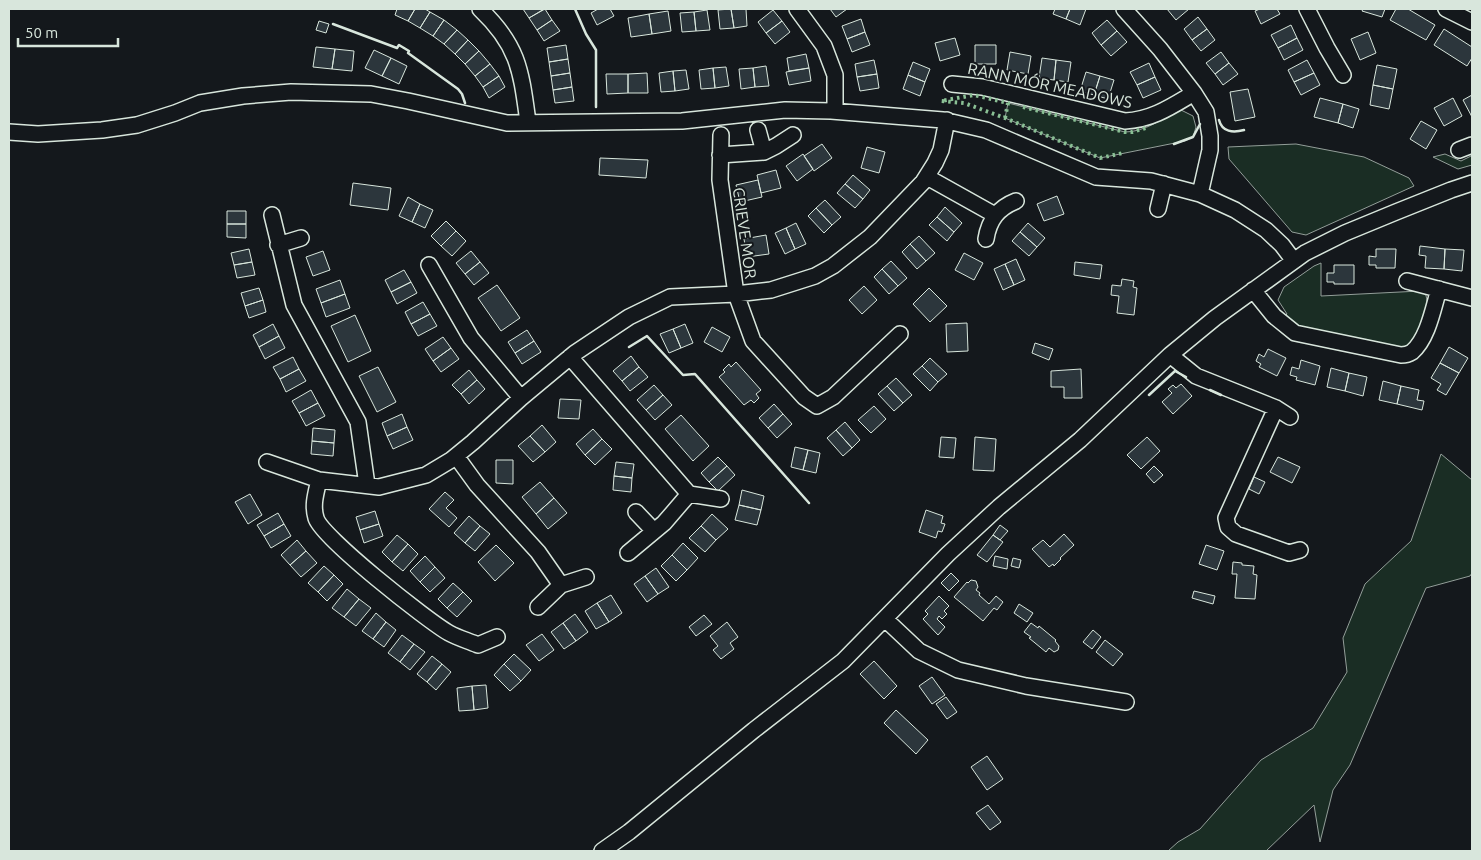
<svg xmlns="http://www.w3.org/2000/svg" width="1481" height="860" viewBox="0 0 1481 860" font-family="Ubuntu,sans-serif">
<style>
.green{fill:#1a2d24;stroke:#939e99}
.building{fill:#2c363c;stroke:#d8e6dc}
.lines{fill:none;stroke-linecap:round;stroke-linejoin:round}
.minor-casing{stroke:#d8e6dc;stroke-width:18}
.minor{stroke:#14181c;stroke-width:15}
.hedge{stroke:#8ac095;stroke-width:4;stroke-dasharray:2.5 4;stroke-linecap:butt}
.wall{stroke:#d8e6dc;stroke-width:2.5}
.labels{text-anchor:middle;stroke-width:4;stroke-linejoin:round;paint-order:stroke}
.street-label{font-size:16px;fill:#d8e6dc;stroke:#14181c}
</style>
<rect width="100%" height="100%" fill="#14181c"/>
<path class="green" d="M1008 103 1125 132C1144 132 1163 119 1179 109L1193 116 1196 127 1193 137 1185 141 1100 158 1005 118Z
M1296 144 1364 157 1409 178 1414 186 1306 235 1292 232 1229 159 1228 147Z
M1472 153V165L1458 169 1433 157 1445 154 1461 161 1471 156Z
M1321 263V296L1420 291 1425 293C1432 308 1419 330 1414 344L1401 350 1298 326 1285 316 1287 314 1278 300 1284 287 1314 266Z
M1441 454 1472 480V573L1470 576 1426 588 1350 765 1333 790 1320 842 1314 805 1266 851H1168L1178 842 1200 829 1261 760 1313 728 1347 672 1343 638 1365 584 1411 541Z"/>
<path class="building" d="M397 9H415L408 21 395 15Z
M415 9H425L430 12 420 28 408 21Z
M523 9H544L529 18Z
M545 9 552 20 537 30 529 18Z
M598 9H610L614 16 597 25 591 13Z
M731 9 734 28 720 29 718 10Z
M731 9H746L747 26 734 28Z
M830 9H847L836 17Z
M1055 9H1070L1066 19 1053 14Z
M1070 9H1086L1080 25 1066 19Z
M1167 9H1189L1176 20Z
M1260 9H1277L1280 14 1261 24 1255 11Z
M1363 9H1385L1382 17 1362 11Z
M1396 9H1408L1435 25 1426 40 1390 20Z
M707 10 710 30 696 31 694 12Z
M773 10 782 21 766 33 758 22Z
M668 11 671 31 652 34 649 14Z
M430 12 444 20 433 36 420 28Z
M694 12 696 31 682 32 680 13Z
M649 14 652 34 631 37 628 18Z
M1198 17 1207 29 1192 40 1184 29Z
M861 19 865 32 847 39 842 26Z
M444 20 457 30 444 44 433 36Z
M552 20 560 31 544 41 537 30Z
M1107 20 1117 31 1101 45 1092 33Z
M319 21 329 24 326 33 316 30Z
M782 21 790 32 775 44 766 33Z
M1291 25 1297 38 1278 48 1271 35Z
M1207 29 1215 40 1201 51 1192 40Z
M1444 29 1472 47V58L1467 66 1434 45Z
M457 30 468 40 455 54 444 44Z
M1117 31 1127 42 1111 56 1101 45Z
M865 32 870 45 852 52 847 39Z
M1368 32 1376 53 1360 60 1351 39Z
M955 38 960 55 940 61 935 43Z
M1297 38 1303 50 1284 60 1278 48Z
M468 40 479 51 465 64 455 54Z
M566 45 568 59 549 62 547 48Z
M975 45H996V64H975Z
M316 47 335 49 332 69 313 67Z
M335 49 354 51 352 71 332 69Z
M374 50 391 58 382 76 365 68Z
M479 51 490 64 475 76 465 64Z
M1010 52 1031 56 1028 74 1007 70Z
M1221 52 1229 63 1215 74 1206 63Z
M806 54 809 68 789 71 787 58Z
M391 58 407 66 399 84 382 76Z
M1042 58 1056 60 1054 80 1039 78Z
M568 59 570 73 551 76 549 62Z
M874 60 877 74 857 77 855 64Z
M1056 60 1071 62 1068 82 1054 80Z
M1307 60 1314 73 1294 82 1288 70Z
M913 62 930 69 925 82 908 75Z
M1149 63 1155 77 1137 85 1130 72Z
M1229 63 1238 74 1223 85 1215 74Z
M490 64 499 76 483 87 475 76Z
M1377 65 1397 69 1393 89 1373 85Z
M766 66 769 86 755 87 753 68Z
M726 67 729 86 715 88 713 68Z
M713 68 715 88 701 89 699 70Z
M753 68 755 87 741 89 739 69Z
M809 68 811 81 789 85 786 72Z
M686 70 689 89 675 91 673 71Z
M673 71 675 91 661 92 659 73Z
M1086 72 1100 76 1094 95 1080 91Z
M570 73 572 87 553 90 551 76Z
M647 73 648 93H628V74Z
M1314 73 1320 85 1301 95 1294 82Z
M606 74H628V93L607 94Z
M877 74 879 88 860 91 857 77Z
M908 75 925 82 920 96 903 89Z
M499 76 505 87 489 98 483 87Z
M1100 76 1114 80 1108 99 1094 95Z
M1155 77 1161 90 1143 98 1137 85Z
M1373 85 1393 89 1389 109 1370 105Z
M572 87 574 101 555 103 553 90Z
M1248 89 1255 117 1235 121 1230 92Z
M1472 95V117L1463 100Z
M1320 98 1343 104 1338 123 1314 117Z
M1453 98 1462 116 1444 126 1434 108Z
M1343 104 1359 109 1353 128 1338 123Z
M1421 121 1437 130 1426 149 1410 139Z
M822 144 832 158 814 171 804 156Z
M867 147 885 152 879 173 861 168Z
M803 154 813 169 797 181 786 166Z
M600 158 648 160 646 178 599 175Z
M776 170 781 188 761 193 757 175Z
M853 175 870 190 863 199 845 184Z
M758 180 762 197 740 202 736 185Z
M353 183 391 188 388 210 350 205Z
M845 184 863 199 855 208 837 193Z
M1057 196 1064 214 1044 221 1037 204Z
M408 197 420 204 412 222 399 216Z
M825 200 841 217 832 225 816 208Z
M420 204 433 210 425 228 412 222Z
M945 207 962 223 954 232 937 217Z
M816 208 832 225 824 233 808 216Z
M227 211H246V224H227Z
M937 217 954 232 947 241 929 225Z
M446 221 456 231 441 246 431 236Z
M796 223 806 244 795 249 786 228Z
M1028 223 1045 238 1037 247 1020 232Z
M227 224H246V238L227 237Z
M786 228 795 249 785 254 775 233Z
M456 231 466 241 452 256 441 246Z
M1020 232 1037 247 1029 256 1012 241Z
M766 235 769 254 747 257 744 239Z
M919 236 935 253 926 261 910 244Z
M910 244 926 261 917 269 902 252Z
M1420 246 1445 249 1444 269 1425 268 1426 256 1419 255Z
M249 249 252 262 234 265 231 253Z
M1376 249H1396L1395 268H1376V265H1369V256L1376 257Z
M1445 249 1464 250 1462 271 1444 269Z
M323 251 330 270 313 276 306 257Z
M471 251 480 262 465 274 456 263Z
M964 253 983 263 974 280 955 270Z
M1016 259 1025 280 1014 285 1005 264Z
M891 261 907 278 898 286 882 269Z
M252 262 255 275 237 278 234 265Z
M480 262 489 273 474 285 465 274Z
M1075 262 1102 265 1100 279 1074 275Z
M1005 264 1014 285 1003 290 994 269Z
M1334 265H1354V284H1334V282H1327V273H1334Z
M882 269 898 286 889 294 874 277Z
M404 270 411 282 391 292 385 280Z
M1122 279 1134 281 1133 287 1137 288 1134 315 1117 313 1119 296 1111 295 1112 285 1121 286Z
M340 280 345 294 321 303 316 289Z
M411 282 417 293 397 304 391 292Z
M497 285 520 318 501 331 478 298Z
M864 286 877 300 862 314 849 300Z
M259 288 263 300 245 306 241 293Z
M929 288 947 306 930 322 913 304Z
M345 294 350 308 326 317 321 303Z
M263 300 266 312 249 318 245 306Z
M423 302 430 314 411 324 405 312Z
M430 314 437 326 418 336 411 324Z
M355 315 371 351 348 362 331 326Z
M967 323 968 351 947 352 946 324Z
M273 324 279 336 259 347 253 335Z
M685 324 693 343 681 348 673 329Z
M712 327 730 337 722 352 704 342Z
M673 329 681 348 669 353 660 334Z
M527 330 534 341 515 353 508 342Z
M279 336 285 348 265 359 259 347Z
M443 337 451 348 433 361 425 349Z
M534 341 541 352 522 364 515 353Z
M1035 343 1053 349 1049 360 1032 353Z
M1449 347 1468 358 1459 373 1440 363Z
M451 348 459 359 441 372 433 361Z
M1268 349 1286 358 1277 376 1259 367 1261 364 1256 361 1259 354 1264 357Z
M631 356 639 367 622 381 613 371Z
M293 357 299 369 280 379 273 367Z
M930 358 947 374 938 382 922 366Z
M1301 360 1320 366 1315 385 1296 380 1297 377 1290 375 1292 367 1299 369Z
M736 362 761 390 756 394 759 398 754 403 751 400 744 405 719 377 725 372 723 370 729 364 731 367Z
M1440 363 1459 373 1446 395 1437 390 1441 384 1431 378Z
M922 366 938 382 930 391 913 374Z
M378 367 396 402 377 412 359 376Z
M639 367 648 377 630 391 622 381Z
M1331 368 1349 373 1345 391 1327 387Z
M299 369 306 381 286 392 280 379Z
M1081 369 1082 398H1064V387H1051V371Z
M469 370 477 380 461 394 452 385Z
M1349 373 1367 377 1363 396 1345 391Z
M896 378 912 395 903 403 887 386Z
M477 380 485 389 469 404 461 394Z
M1383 381 1401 386 1397 404 1379 400Z
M1181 384 1192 396 1173 414 1162 402 1172 393 1168 389 1173 385 1176 388Z
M654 385 663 395 646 410 637 400Z
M887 386 903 403 894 411 878 394Z
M1401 386 1419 390 1417 400 1424 401 1422 410 1397 404Z
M311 390 318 403 299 413 292 401Z
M663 395 672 405 655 420 646 410Z
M560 399 581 400 579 419 558 418Z
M318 403 325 416 306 426 299 413Z
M774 404 783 414 768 428 759 418Z
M874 406 886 419 871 433 858 420Z
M402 414 407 427 387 436 382 423Z
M783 414 792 424 777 438 768 428Z
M681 415 709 446 693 461 665 429Z
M845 422 860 440 852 448 836 430Z
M542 425 556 442 545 452 530 436Z
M407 427 413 440 393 449 387 436Z
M313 428 335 430 334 443 312 441Z
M593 429 602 439 585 455 576 444Z
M836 430 852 448 843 456 827 438Z
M530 436 545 452 533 462 518 446Z
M941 437 956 438 954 458 939 457Z
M975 437 996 439 994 471 973 470Z
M1147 437 1160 451 1141 469 1127 455Z
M602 439 612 449 595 465 585 455Z
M312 441 334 443 333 456 311 454Z
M795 447 808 450 803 470 791 467Z
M808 450 820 453 816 473 803 470Z
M718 457 727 466 709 482 701 473Z
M1278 457 1300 467 1292 483 1270 472Z
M496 460H513V484L496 483Z
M616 462 634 464 632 478 614 476Z
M727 466 735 475 718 491 709 482Z
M1154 466 1163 475 1154 483 1146 474Z
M614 476 632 478 631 492 613 490Z
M1254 477 1265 482 1259 494 1249 489Z
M540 482 554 498 536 514 522 497Z
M742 490 764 496 761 510 739 505Z
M445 492 454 500 446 508 457 518 449 527 429 509Z
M250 494 262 515 248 524 235 502Z
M554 498 567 513 548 529 536 514Z
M739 505 761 510 757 525 735 520Z
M926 510 943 516 941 523 945 524 942 532 938 531 936 538 919 532Z
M375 511 379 524 360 530 356 517Z
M278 513 284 524 264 536 257 525Z
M712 514 728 529 716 540 701 526Z
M469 516 480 526 465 543 454 533Z
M284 524 291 536 271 548 264 536Z
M379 524 383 536 364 543 360 530Z
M1000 525 1008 531 1000 540 993 535Z
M480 526 490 534 475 551 465 543Z
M701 526 716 540 705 552 689 538Z
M1064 534 1074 545 1060 558 1061 559 1054 566 1053 564 1049 567 1032 549 1043 540 1050 547Z
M397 535 408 544 392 562 382 552Z
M993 535 1003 542 987 562 977 555Z
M297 540 306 551 290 565 281 555Z
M683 543 698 558 687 570 672 555Z
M408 544 418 554 403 571 392 562Z
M496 545 514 563 495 581 478 562Z
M1206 545 1224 551 1217 570 1199 564Z
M306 551 317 563 301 577 290 565Z
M672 555 687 570 676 581 661 566Z
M425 556 435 567 420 582 410 571Z
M995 556 1008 559 1007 569 993 566Z
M1013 558 1021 560 1019 568 1011 566Z
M1233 562 1242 563V565L1254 566 1253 574 1257 575 1255 599 1235 598 1237 574H1232Z
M324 566 334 575 318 592 308 583Z
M435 567 445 578 430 592 420 582Z
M656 568 669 587 658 594 645 576Z
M951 573 959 581 949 591 941 583Z
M334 575 343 584 327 601 318 592Z
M645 576 658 594 647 602 634 584Z
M971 580 976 581 978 587 976 590 980 593 979 595 989 604 996 596 1003 602 997 610 994 608 983 621 954 597 967 582 968 583Z
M453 583 463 592 447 608 438 599Z
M347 589 359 599 344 617 332 608Z
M1194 591 1215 596 1213 604 1192 598Z
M463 592 472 601 457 617 447 608Z
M611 595 622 613 609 622 597 603Z
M939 596 949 606 944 611 947 614 942 619 939 616 937 619 945 627 938 635 923 619 928 614 925 611Z
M359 599 371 608 356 626 344 617Z
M597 603 609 622 596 629 585 611Z
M1019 604 1033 613 1027 622 1014 613Z
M376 613 386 622 373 639 362 631Z
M575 614 588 632 576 641 563 623Z
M704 615 712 624 696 636 689 627Z
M386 622 396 630 384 647 373 639Z
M727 622 738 637 730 643 734 649 721 659 713 650 718 646 710 636Z
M563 623 576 641 564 649 551 632Z
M1031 623 1038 628 1039 626 1056 640 1055 641 1059 646 1058 650 1054 652 1049 648 1046 652 1029 638 1031 637 1024 632Z
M1093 630 1101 637 1092 649 1083 642Z
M542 634 554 650 539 661 526 645Z
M402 635 414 644 400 662 388 653Z
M1105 640 1123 654 1113 666 1096 652Z
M414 644 425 652 410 670 400 662Z
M514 654 531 670 521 681 504 664Z
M432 656 442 664 427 682 417 674Z
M874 661 897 686 884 699 860 674Z
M442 664 451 672 436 690 427 682Z
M504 664 521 681 510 691 494 675Z
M932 677 945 695 932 704 919 686Z
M486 685 488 708 474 710 472 686Z
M472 686 474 710 459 711 457 688Z
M946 697 957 712 947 719 936 704Z
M896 710 928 740 916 754 884 723Z
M987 756 1003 779 987 790 971 767Z
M988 805 1001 822 990 830 976 813Z"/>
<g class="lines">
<g class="minor-casing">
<path id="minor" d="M480 9C519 46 521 71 528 122
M797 9 824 46 835 75V111
M1124 9 1160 49 1194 93 1206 112 1210 136V150L1200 194
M1307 9 1327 48 1343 75
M1446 9 1472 22
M952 84 982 87 1125 121C1152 120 1172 106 1194 93
M758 130 764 152
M9 132 38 134 102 130 137 125 175 113 200 103 243 96 291 92 371 94 408 101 507 123 682 121 785 110 831 111 943 120 986 130 1096 177 1151 181 1200 194 1235 210 1266 230 1282 245 1294 261
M721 135 720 180 736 294 753 341 804 397 817 406 833 397 900 334
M1459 150 1472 145
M720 155 764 152 776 146 793 135
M927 177 995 215
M1158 209 1164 184
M272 215 294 305 358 422 367 485
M986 239C989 220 998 208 1016 201
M278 245 301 238
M429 265 471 338 521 398
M1407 281 1472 298
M1253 290 1274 316 1295 333 1401 355C1404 355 1409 354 1412 352 1428 338 1433 309 1439 289
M1170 355 1196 376 1276 408 1290 417
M570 357 689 494
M1276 408 1226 518 1228 527 1236 534 1289 553 1300 550
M456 456 477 485 538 552 561 585
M267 462 319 480 379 487 426 475 451 460 473 442 521 398 575 353 629 317 670 297 736 294 771 290 815 276 833 266 870 237 923 182 935 163 941 150 947 120
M319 480C316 493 312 505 316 518 321 537 428 621 449 633 458 638 469 641 478 645L497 637
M636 512 654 531
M628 553 664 523 689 494 721 499
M538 607 561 585 586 577
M885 619 919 651 958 670 1026 686 1126 702
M602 851 629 832 754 730 843 661 948 554 999 507 1080 440 1170 355 1215 318 1305 253 1345 233 1396 212 1451 190 1472 183"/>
</g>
<use href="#minor" class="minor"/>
<path class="hedge" d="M1023 107 1125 132H1132L1146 128
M1005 118 1008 103 974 95 941 101 964 103 1005 118 1100 158 1123 153"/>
<path class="wall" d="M575 9 586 34 596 50V107
M333 24 397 48 399 45 409 51 408 53 458 89 462 94 465 103
M1219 120C1222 132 1233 133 1244 130
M1174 144 1193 137 1200 124
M629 347 647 336 683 375 695 374 809 503
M1210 390 1221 395
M1149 395 1175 371 1186 377"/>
</g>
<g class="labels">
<g class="street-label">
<text transform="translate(1050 85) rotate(12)" y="6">RANN MÓR MEADOWS</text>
<text transform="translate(745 233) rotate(82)" y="6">CRIEVE MOR</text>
</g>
</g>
<rect width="1481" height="860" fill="none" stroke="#d8e6dc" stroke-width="20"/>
<path d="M18 38v8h100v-8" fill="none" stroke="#d8e6dc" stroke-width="2.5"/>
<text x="25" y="38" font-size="15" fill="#d8e6dc" stroke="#14181c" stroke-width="4" paint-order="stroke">50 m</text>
</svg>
